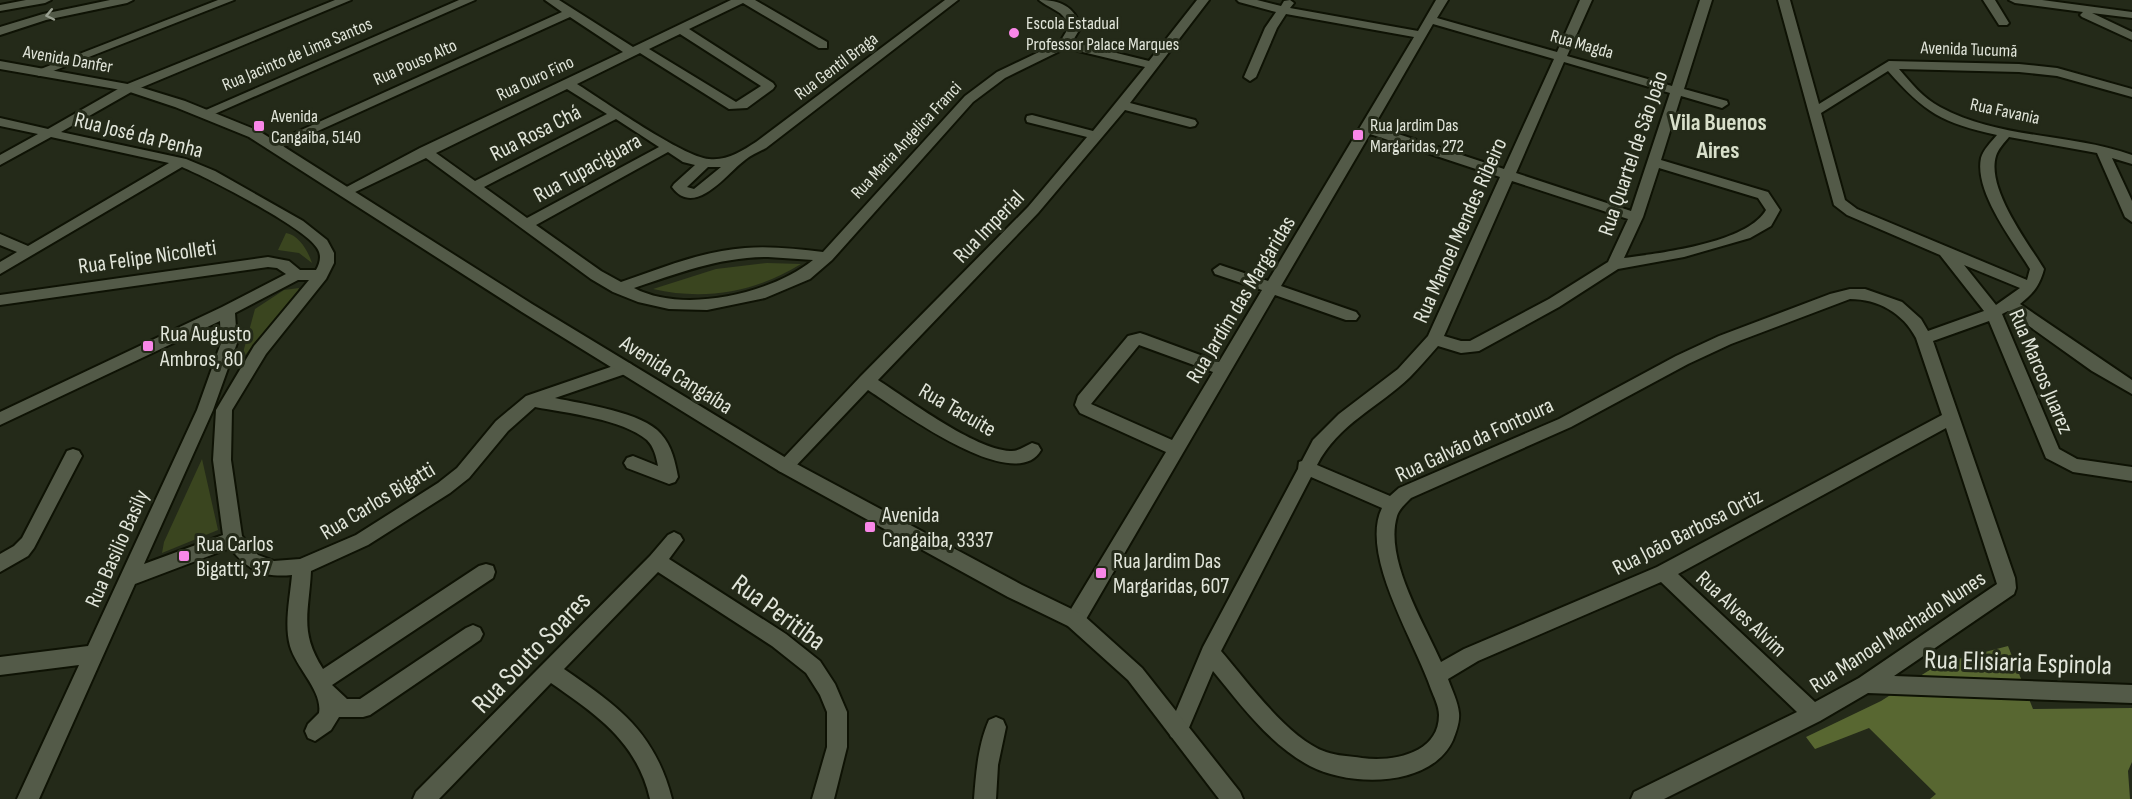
<svg xmlns="http://www.w3.org/2000/svg" width="2132" height="799" viewBox="0 0 2132 799" font-family="'Sofia Sans Condensed',sans-serif">
<style>
.green{fill:#3a451f}
.forest{fill:#586731}
.lines{fill:none;stroke-linecap:round;stroke-linejoin:round}
.minor-casing{stroke:#0e1204;stroke-width:4}
.secondary-casing{stroke:#0e1204;stroke-width:4}
.minor{fill:#535a48;fill-rule:evenodd}
.secondary{fill:#535a48;fill-rule:evenodd}
.oneway{stroke:#9aa091}
.poi-dot{fill:#f987e8;stroke:#242a19;stroke-width:2}
.labels{text-anchor:middle;stroke-width:6;stroke-linejoin:round;paint-order:stroke}
.far-poi-label{font-size:18px;fill:#e1e5da;stroke:#242a19;text-anchor:start}
.far-street-label{font-size:18px;fill:#e1e5da;stroke:#242a19}
.street-label{font-size:22px;fill:#e1e5da;stroke:#242a19}
.poi-label{font-size:22px;fill:#e1e5da;stroke:#242a19;text-anchor:start}
.far-district-label{font-size:24px;font-weight:bold;fill:#d9e0cb;stroke:#242a19}
.near-street-label{font-size:27px;fill:#e1e5da;stroke:#242a19}
</style>
<rect width="100%" height="100%" fill="#242a19"/>
<path class="green" d="M286 233C299 235 308 251 312 263L299 253 278 250Z
M767 263 801 264C756 292 705 301 653 289L716 269Z
M299 288 298 291 241 360 255 309 284 290Z
M202 459 218 530 162 553 164 542Z"/>
<path class="forest" d="M2008 646 2033 709 2132 708V762L2128 771 2130 799H1930L1936 794 1869 728 1815 749 1806 737 1881 701 1939 664Z"/>
<g class="lines">
<g class="minor-casing">
<path id="minor" d="M26 0H51L45 3 0 11V5Z
M110 0H133L127 3 46 20 0 35V27L43 14Z
M218 0H234L43 75 39 76 33 72Z
M335 0H351L133 91 61 132 186 159 215 171 303 221 327 240 334 253V263L326 279 266 354 232 410 231 460 242 536 258 555 274 561 300 559 356 535 438 483 457 468 496 421 526 396 625 362 631 364 633 368 631 372 555 398C582 404 643 412 661 434 672 446 675 462 678 477L675 482 669 484 627 468 624 463 627 458 633 456 658 466C656 456 654 447 647 440 622 419 567 413 535 407L508 431 469 478 450 493 368 545 311 571C309 612 299 632 323 669L479 566 486 564 493 566 495 572 493 578 332 685 347 699H360L466 628 473 625 480 628 483 634 480 640 370 715 363 717H339L331 730 315 741 308 738 305 731 308 724 319 713C323 691 296 668 290 646 284 624 290 598 292 575 263 578 248 570 230 548L135 584 39 799H17L79 665 0 675V657L88 646 197 410 221 343 220 321 0 425V412L222 307 286 274 277 268 268 267 0 305V295L268 257 289 261 300 270H316C320 263 322 255 317 248 304 227 208 178 182 167L0 274V262L17 252 0 245V234L28 246 169 163 51 137 0 165V155L38 134 0 126V118L48 129 125 85ZM298 280H309L254 346 216 410 213 460 223 535 144 564 213 410 237 343 235 313Z
M459 0H475L210 116 205 117 199 113Z
M545 0H559L633 47 731 0H755L827 42V48H819L743 3 689 29 773 83 775 86 773 89 747 108 729 109 640 53 577 84C604 101 683 157 709 159 727 161 742 151 756 142L945 0H958L766 148C759 152 751 155 745 160 728 172 695 219 672 187L674 184 695 165 683 162 668 152 536 225 601 271 621 282C662 268 702 251 745 248 771 246 798 249 823 252L965 96 997 72 1060 42 1069 27C1064 10 1051 10 1039 0 1060 0 1074 6 1081 27L1072 42 1149 61 1197 0H1209L1130 103 1195 120 1197 123 1195 126 1190 127 1125 110 1038 213 878 380C909 400 974 449 1010 451 1018 452 1025 446 1032 443L1038 445 1041 450C1015 497 896 408 868 390L791 471 785 473 779 471 776 466 860 377 1028 207 1087 137 1027 122 1026 119 1027 116 1032 115 1093 131 1145 67 1066 48 1005 78 973 102 832 260 810 279 765 298 707 310 669 309 638 302 613 292 591 279 426 158 351 194 346 195 339 191 420 148 623 52 570 17 278 149H268L266 146 562 12ZM680 34 761 86 736 102 649 49ZM567 89 607 114 475 181 436 153ZM616 119 659 147 527 218 484 187ZM708 167H721L694 189 687 187ZM768 257 813 260C771 294 683 314 634 288 679 273 720 257 768 257Z
M1237 0H1257L1281 6 1284 1 1290 0 1294 3 1290 8 1418 31 1436 0H1448L1437 18 1557 52 1580 0H1592L1567 56 1672 86 1700 0H1712L1684 89 1727 101 1728 104 1722 108 1681 96 1661 160 1768 192 1780 210 1771 226 1750 238 1684 257 1618 269 1559 307 1479 351 1461 353 1438 346C1429 356 1420 367 1410 377 1379 407 1338 424 1317 465L1390 496 1399 488 1559 419 1676 356 1719 336 1830 294 1850 289H1865L1902 302 1921 319 1928 331 1984 311 1940 255 1847 215 1834 205 1778 0H1790L1819 104 1889 61 2019 64 2057 68 2132 89V97L2057 76 2019 72 1899 69C1911 83 1923 98 1940 107 1998 139 2070 133 2132 155V164L2112 158 2132 201V222L2125 217 2097 153 2009 137C2004 143 1998 149 1996 156 1986 188 2028 243 2044 269 2040 285 2033 294 2020 304L2132 380V394L2092 371 2008 311 2002 314 2059 449 2077 459 2132 467V481L2073 472 2046 458 1989 321 1933 341 2015 578 2016 588 2014 594 1894 676 2132 685V703L1868 693 1820 721 1664 799H1631L1634 792 1797 712 1661 582 1478 661 1448 679C1452 690 1458 702 1459 713 1460 722 1456 732 1453 740 1431 788 1350 787 1310 766 1269 744 1241 705 1213 671L1185 737 1178 740 1171 737 1168 730 1203 647 1298 469 1299 462 1302 461 1313 440 1339 414 1398 369 1428 336 1500 177 1370 134 1281 286 1356 312 1359 316 1356 320H1346L1275 295 1082 626 1075 628 1068 626 1065 620 1068 614 1166 452 1080 413 1075 405 1078 396 1128 336 1140 333 1146 335 1219 362 1262 290 1215 274 1213 270 1220 265 1268 281 1414 37 1286 14 1277 28 1256 77 1250 81 1244 77 1265 28 1276 12 1239 2ZM1433 24 1554 59 1504 169 1374 126ZM1564 62 1670 93 1631 211 1516 173ZM1888 71C1925 113 1942 123 1997 135 1991 142 1983 150 1981 158 1974 192 2013 241 2030 269L2027 280 1857 209 1845 200 1821 113ZM1659 168 1758 198 1766 210C1747 243 1661 253 1624 258L1643 217ZM1512 181 1628 219 1608 262 1549 299 1470 341H1461L1444 336ZM1964 265 2020 288 1996 305ZM1850 299C1878 299 1903 313 1916 338L1942 415 1657 567 1464 649 1441 662C1424 623 1384 559 1397 516 1399 509 1406 503 1411 498L1571 427 1688 364 1731 344ZM1139 345 1213 372 1172 440 1091 404ZM1946 428 1997 584 1859 678 1815 702 1678 574ZM1311 477 1382 508C1359 555 1416 643 1431 689 1434 697 1439 706 1439 715 1439 754 1392 762 1362 758 1350 756 1337 756 1326 752 1288 739 1247 681 1221 651Z
M1983 0H1995L2009 23 2007 25H1999Z
M2009 0H2042L2132 12V18L2092 13 2132 32V40L2082 17 2080 15 2083 12 2015 3Z
M73 449 79 451 82 456 34 548 28 556 0 572V554L14 546 22 538 67 451Z
M674 532 680 535 683 540 669 559 786 634 820 661 835 684 847 712V747L834 799H812L827 747V712L820 695 806 673 772 646 658 572 564 669C618 706 655 732 672 799H650C637 742 597 715 551 683L439 799H413L416 792 650 556 668 535Z
M996 717 1003 720 1006 727 998 765 996 799H974C976 773 978 745 989 720Z"/>
</g>
<g class="secondary-casing">
<path id="secondary" d="M0 61 133 85 185 101 259 131 532 304 791 461 1022 585 1082 614 1142 668 1240 792 1243 799H1219L1128 680 1068 626 1008 597 779 471 522 312 249 137 175 107 127 91 0 69Z"/>
</g>
<use href="#minor" class="minor"/>
<use href="#secondary" class="secondary"/>
</g>
<defs><path id="oneway-chevron" d="M-2-3.5L2.5 0L-2 3.5" fill="none" stroke-width="1.6" stroke-linecap="round" stroke-linejoin="round" transform="scale(1.5)"/></defs>
<use class="oneway" href="#oneway-chevron" transform="translate(50 15) rotate(168)"/>
<g class="poi-dot">
<circle cx="1014" cy="33" r="6"/>
<rect x="253" y="120" width="12" height="12" rx="3"/>
<rect x="1352" y="129" width="12" height="12" rx="3"/>
<rect x="142" y="340" width="12" height="12" rx="3"/>
<rect x="864" y="521" width="12" height="12" rx="3"/>
<rect x="178" y="550" width="12" height="12" rx="3"/>
<rect x="1095" y="567" width="12" height="12" rx="3"/>
</g>
<g class="labels">
<g class="far-poi-label">
<text x="1026" y="29">Escola Estadual<tspan x="1026" dy="21">Professor Palace Marques</tspan></text>
<text x="271" y="122">Avenida<tspan x="271" dy="21">Cangaiba, 5140</tspan></text>
<text x="1370" y="131">Rua Jardim Das<tspan x="1370" dy="21">Margaridas, 272</tspan></text>
</g>
<g class="far-street-label">
<text transform="translate(1582 44) rotate(16)" y="6">Rua Magda</text>
<text transform="translate(1969 49) rotate(2)" y="6">Avenida Tucumã</text>
<text transform="translate(297 54) rotate(-23)" y="6">Rua Jacinto de Lima Santos</text>
<text transform="translate(68 59) rotate(10)" y="6">Avenida Danfer</text>
<text transform="translate(415 62) rotate(-24)" y="6">Rua Pouso Alto</text>
<text transform="translate(836 66) rotate(-37)" y="6">Rua Gentil Braga</text>
<text transform="translate(535 78) rotate(-25)" y="6">Rua Ouro Fino</text>
<text transform="translate(2005 111) rotate(12)" y="6">Rua Favania</text>
<text transform="translate(906 140) rotate(-47)" y="6">Rua Maria Angelica Franci</text>
</g>
<g class="street-label">
<text transform="translate(535 132) rotate(-27)" y="8">Rua Rosa Chá</text>
<text transform="translate(139 134) rotate(14)" y="8">Rua José da Penha</text>
<text transform="translate(1632 153) rotate(-71)" y="8">Rua Quartel de São João</text>
<text transform="translate(587 167) rotate(-29)" y="8">Rua Tupaciguara</text>
<text transform="translate(988 226) rotate(-46)" y="8">Rua Imperial</text>
<text transform="translate(1459 230) rotate(-66)" y="8">Rua Manoel Mendes Ribeiro</text>
<text transform="translate(147 256) rotate(-8)" y="8">Rua Felipe Nicolleti</text>
<text transform="translate(1240 299) rotate(-59)" y="8">Rua Jardim das Margaridas</text>
<text transform="translate(2042 371) rotate(67)" y="8">Rua Marcos Juarez</text>
<text transform="translate(677 374) rotate(32)" y="8">Avenida Cangaíba</text>
<text transform="translate(958 409) rotate(30)" y="8">Rua Tacuite</text>
<text transform="translate(1474 439) rotate(-25)" y="8">Rua Galvão da Fontoura</text>
<text transform="translate(377 500) rotate(-31)" y="8">Rua Carlos Bigatti</text>
<text transform="translate(1687 531) rotate(-27)" y="8">Rua João Barbosa Ortiz</text>
<text transform="translate(116 548) rotate(-66)" y="8">Rua Basilio Basily</text>
<text transform="translate(1742 613) rotate(43)" y="8">Rua Alves Alvim</text>
<text transform="translate(1897 631) rotate(-33)" y="8">Rua Manoel Machado Nunes</text>
</g>
<g class="poi-label">
<text x="160" y="341">Rua Augusto<tspan x="160" dy="25">Ambros, 80</tspan></text>
<text x="882" y="522">Avenida<tspan x="882" dy="25">Cangaiba, 3337</tspan></text>
<text x="196" y="551">Rua Carlos<tspan x="196" dy="25">Bigatti, 37</tspan></text>
<text x="1113" y="568">Rua Jardim Das<tspan x="1113" dy="25">Margaridas, 607</tspan></text>
</g>
<g class="far-district-label">
<text x="1718" y="130">Vila Buenos<tspan x="1718" dy="28">Aires</tspan></text>
</g>
<g class="near-street-label">
<text transform="translate(779 612) rotate(36)" y="9">Rua Peritiba</text>
<text transform="translate(531 652) rotate(-46)" y="9">Rua Souto Soares</text>
<text transform="translate(2018 662) rotate(2)" y="9">Rua Elisiaria Espinola</text>
</g>
</g>
</svg>
